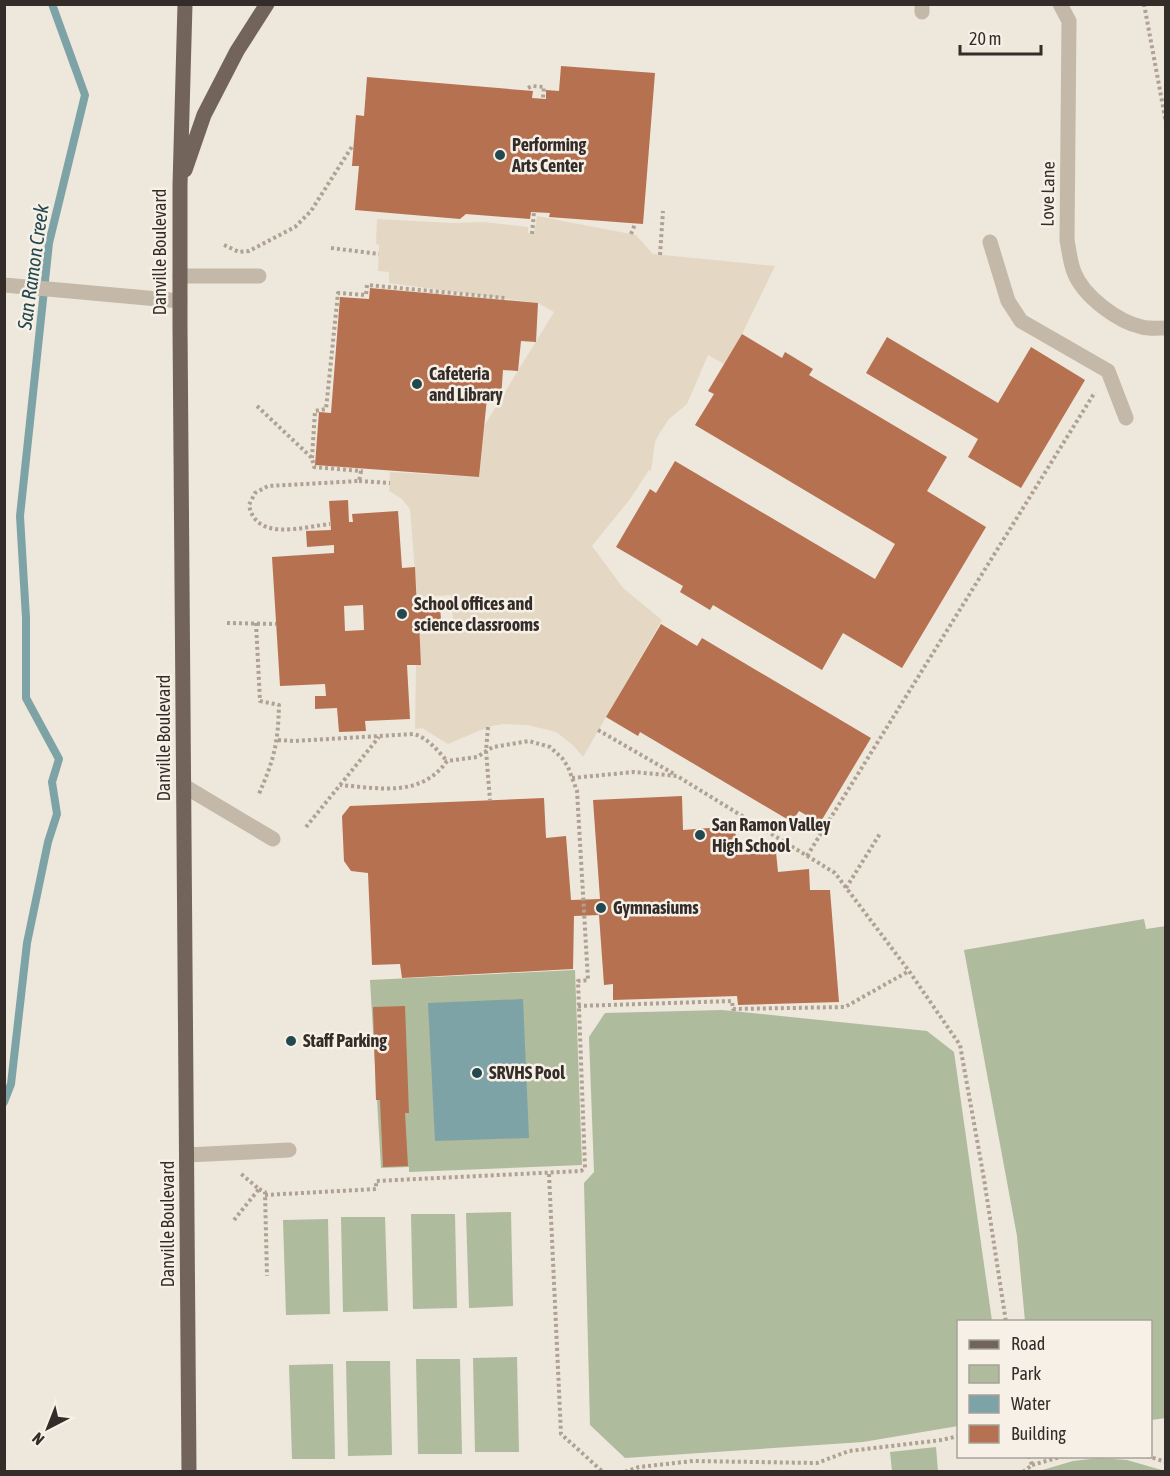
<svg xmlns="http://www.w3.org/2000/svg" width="1170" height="1476" viewBox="0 0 1170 1476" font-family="'Asap Condensed',sans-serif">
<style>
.green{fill:#afbb9d}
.plaza{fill:#e4d8c4}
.water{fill:#7ea3a7}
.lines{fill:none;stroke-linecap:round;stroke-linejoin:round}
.stream{stroke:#7ea3a7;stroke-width:8}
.building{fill:#b67151;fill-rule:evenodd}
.path{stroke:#b0a293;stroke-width:4;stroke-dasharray:3 3;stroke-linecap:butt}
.minor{stroke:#c4b8a9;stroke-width:15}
.major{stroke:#73645b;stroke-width:15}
.poi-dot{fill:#23484f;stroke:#f6f0e7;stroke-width:2}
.labels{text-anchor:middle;stroke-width:5;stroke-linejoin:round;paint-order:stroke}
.poi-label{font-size:18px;font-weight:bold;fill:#332c28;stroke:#f6f0e7;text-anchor:start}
.street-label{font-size:18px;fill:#332c28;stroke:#f6f0e7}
.water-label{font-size:20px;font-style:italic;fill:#23484f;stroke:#f6f0e7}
</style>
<rect width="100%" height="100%" fill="#eee7db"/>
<path class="green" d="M1144 919 1146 929 1166 926V1418L1151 1420 1150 1322 1025 1321 1017 1236 964 950Z
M575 970 582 1165 409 1172V1167L381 1168 370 980Z
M722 1010 927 1031 954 1052 992 1321 958 1322V1426L863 1442 625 1458 590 1425 584 1183 594 1172 589 1037 605 1013Z
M511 1212 513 1306 469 1308 466 1213Z
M411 1214H455L457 1308 413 1309Z
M341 1217H385L388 1311 343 1312Z
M328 1219 330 1314 286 1315 283 1220Z
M517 1357 519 1452H475L473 1358Z
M416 1359H460L462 1454H418Z
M346 1361H390L392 1455 348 1456Z
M333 1364 335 1459H292L289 1365Z
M936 1447 938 1471H892L890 1452Z
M1100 1458 1127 1460 1165 1471H1039L1073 1461Z"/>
<path class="plaza" d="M537 216 636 235 653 254 775 266 742 334 724 364 708 355 687 404 669 419 659 434 655 442 651 471 649 470 630 499 592 546 623 588 662 620 583 757 573 745 556 732 528 725 502 724 488 727 448 744 422 728 415 729 416 665 421 664 419 634 454 633 451 595 417 597 410 509 402 499 389 491 390 472 479 477 484 426 554 312 538 303 389 283V272L378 271 379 245 376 244 377 219 454 223 484 222 528 227V233L534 234Z"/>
<path class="water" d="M523 999 529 1138 435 1141 428 1003Z"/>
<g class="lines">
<path class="stream" d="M4 1102 11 1084 27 943 48 842 57 814 52 782 59 759 26 698V618L20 516 49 243 85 95 52 4"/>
</g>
<path class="building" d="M561 66 655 73 643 224 549 217 550 213 531 212 530 219 466 214 460 219 355 210 359 166H352L356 115 364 116 367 77 533 91 532 98 546 99V90L559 91Z
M370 288 538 303 536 342 521 341 518 371 503 370 501 399 487 398 479 477 315 465 319 412 331 413 340 297 369 299Z
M742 334 782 358 785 352 813 369 809 375 947 457 927 491 986 527 902 668 843 633 822 670 713 605 710 610 680 592 683 586 616 547 650 489 656 493 675 461 875 579 895 544 695 425 714 394 708 391Z
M887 337 998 403 1031 347 1085 380 1021 488 968 457 978 439 866 373Z
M348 500 349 522H353L352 514 398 511 402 568 415 567 417 608 440 606 441 620 419 621 421 665H407L410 719 365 721 366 731 339 732 337 708 315 709V696H326L325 684 280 686 272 557 334 553V545L307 547 306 531 331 530 329 501ZM363 605 364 630 345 631 344 606Z
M661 624 697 646 702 638 871 738 820 823 799 811 792 822 640 732 638 736 606 717Z
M682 796 683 830 735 826 737 855 776 852 778 872 809 869 810 890H830L839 1002 738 1005 737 996 613 1000V984L604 985 599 915 574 916 573 969 402 978 400 964 372 965 368 873 351 871 344 861 342 816 350 806 544 798 546 838 566 836 571 900 600 899 593 800Z
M405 1006 409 1113H405L408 1166 383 1167 380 1100H376L373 1007Z"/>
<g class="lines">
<path class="path" d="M1144 4 1166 123
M528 88 532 86 544 87 543 98
M532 234 534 212
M631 234 635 224
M224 245 239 252 249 251 295 227 311 211 353 145
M331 248 379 254
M660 255 663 211
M257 406 312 458 314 467 361 471 359 481 268 486 255 493 249 505C256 542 302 527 330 524
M312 458 315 411 326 409 338 293 366 295 367 285 505 298
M359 481 390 483
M227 623 276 624
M256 623 260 701 279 705C278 744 274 760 258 796
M488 727 486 751 490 800
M598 730 674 774
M278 740 294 741 414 734C428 738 437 750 447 761
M572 778 634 772 677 776 835 873 909 971 960 1045 984 1179 1006 1322
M306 827 379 737
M807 856 1095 392
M846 888 881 832
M578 1006 732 1001 733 1009 845 1007 909 971
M549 1174 561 1434 603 1472
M259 1189 265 1192 267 1276
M265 1195 376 1189V1181L581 1171 585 1168 578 981 588 980 577 791 568 767 562 758 550 747 529 741 493 747 477 757 447 761C421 798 379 788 340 785
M234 1220 259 1189 240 1173
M1147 1456 1166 1462
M1032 1465 1064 1456
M625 1472 639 1467 693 1461 817 1463 849 1451 942 1440 958 1436
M1023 1472 1032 1465 1029 1456"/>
<path class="minor" d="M1060 4 1069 21 1067 240C1069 250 1070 262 1074 272 1083 296 1118 322 1142 327 1149 329 1158 328 1166 328
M922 12V4
M990 242 1008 301 1021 321 1108 371 1126 418
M180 276H259
M4 285 180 301
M184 786 273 839
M187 1155 289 1150"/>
<path class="major" d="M185 4 180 185V327L189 1472
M185 170 204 115 237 51 267 4"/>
</g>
<g class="poi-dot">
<circle cx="500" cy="155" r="6"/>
<circle cx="417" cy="384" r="6"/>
<circle cx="402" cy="614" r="6"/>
<circle cx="700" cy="835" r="6"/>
<circle cx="601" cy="908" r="6"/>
<circle cx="291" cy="1041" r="6"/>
<circle cx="477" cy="1073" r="6"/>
</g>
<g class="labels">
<g class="poi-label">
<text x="512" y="151">Performing<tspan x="512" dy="21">Arts Center</tspan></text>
<text x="429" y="380">Cafeteria<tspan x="429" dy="21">and Library</tspan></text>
<text x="414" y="610">School offices and<tspan x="414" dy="21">science classrooms</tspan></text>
<text x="712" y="831">San Ramon Valley<tspan x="712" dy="21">High School</tspan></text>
<text x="613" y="914">Gymnasiums</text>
<text x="303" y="1047">Staff Parking</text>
<text x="489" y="1079">SRVHS Pool</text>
</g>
<g class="street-label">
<text transform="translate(1048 194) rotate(-89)" y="6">Love Lane</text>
<text transform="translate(160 252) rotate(-90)" y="6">Danville Boulevard</text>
<text transform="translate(164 738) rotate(-90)" y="6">Danville Boulevard</text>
<text transform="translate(168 1224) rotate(-90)" y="6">Danville Boulevard</text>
</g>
<g class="water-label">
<text transform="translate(33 267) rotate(-82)" y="7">San Ramon Creek</text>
</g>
</g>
<rect width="1170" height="1476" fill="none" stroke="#332c28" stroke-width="12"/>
<rect x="957" y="1320" width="195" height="138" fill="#f6f0e7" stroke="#a8a29b" stroke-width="1.5"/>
<rect x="969" y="1340" width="30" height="9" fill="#73645b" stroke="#a8a29b" stroke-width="1.5"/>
<text x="1011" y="1350" font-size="18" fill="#332c28">Road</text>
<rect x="969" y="1365" width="30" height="18" fill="#afbb9d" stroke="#a8a29b" stroke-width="1.5"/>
<text x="1011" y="1380" font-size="18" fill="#332c28">Park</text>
<rect x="969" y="1395" width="30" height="18" fill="#7ea3a7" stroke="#a8a29b" stroke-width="1.5"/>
<text x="1011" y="1410" font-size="18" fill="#332c28">Water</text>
<rect x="969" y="1425" width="30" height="18" fill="#b67151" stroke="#a8a29b" stroke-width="1.5"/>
<text x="1011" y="1440" font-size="18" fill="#332c28">Building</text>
<g transform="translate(48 1428) rotate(222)" stroke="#f6f0e7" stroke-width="4.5" paint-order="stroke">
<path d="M0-4.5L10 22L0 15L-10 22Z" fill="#332c28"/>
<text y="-9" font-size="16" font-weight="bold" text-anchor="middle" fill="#332c28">N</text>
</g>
<path d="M960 45v9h81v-9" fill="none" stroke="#332c28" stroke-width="3"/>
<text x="969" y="45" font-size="18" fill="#332c28" stroke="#f6f0e7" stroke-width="4.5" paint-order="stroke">20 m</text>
</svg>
